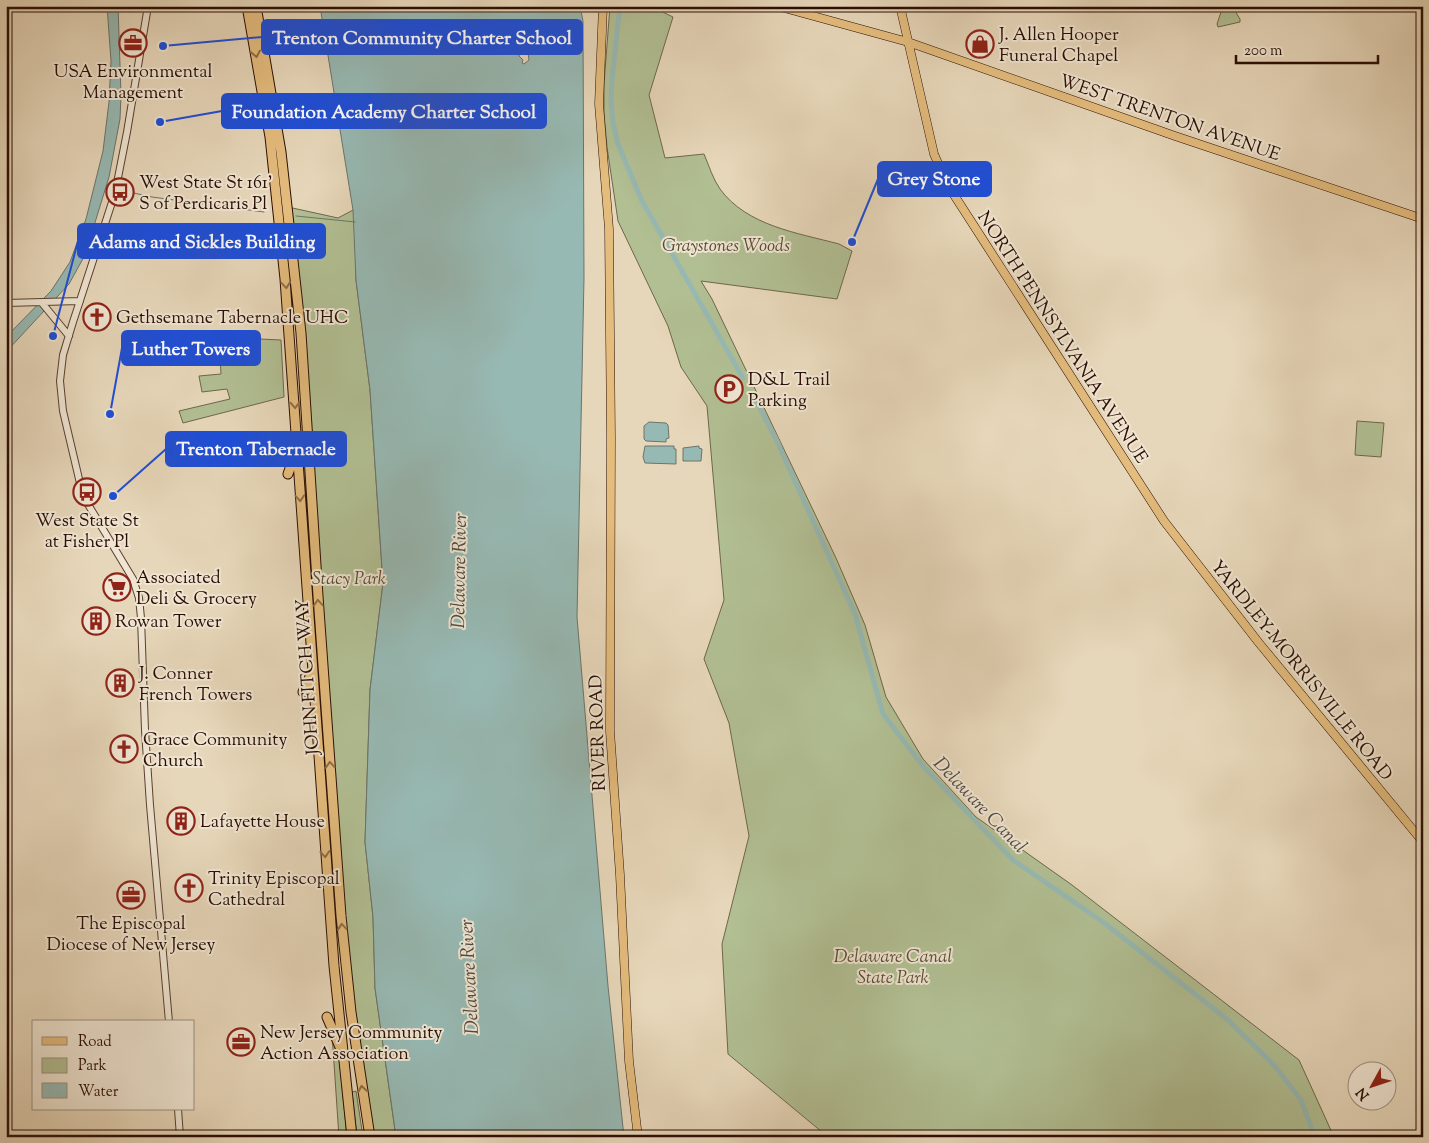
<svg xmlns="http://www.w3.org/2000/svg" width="1429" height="1143" viewBox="0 0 1429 1143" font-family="'Sorts Mill Goudy',serif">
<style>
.green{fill:#b1bf93;stroke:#6e664b}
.water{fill:#97b9b3;stroke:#6b746d;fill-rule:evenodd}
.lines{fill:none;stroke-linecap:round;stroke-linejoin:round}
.stream{stroke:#6b746d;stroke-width:1}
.canal{stroke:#97b9b3;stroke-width:5}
.minor-casing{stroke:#594031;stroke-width:8}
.major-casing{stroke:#2a0d03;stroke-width:9}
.highway-casing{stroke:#2a0d03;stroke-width:11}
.minor{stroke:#efe5d2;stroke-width:6}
.major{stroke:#e4bc7d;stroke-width:8}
.highway{stroke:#e4bc7d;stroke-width:9}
.oneway{stroke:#906d46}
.labels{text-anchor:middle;stroke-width:4;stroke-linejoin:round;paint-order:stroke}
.poi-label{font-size:18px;fill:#2a0d03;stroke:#efe5d2;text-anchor:start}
.street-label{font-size:18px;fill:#2a0d03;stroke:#efe5d2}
.park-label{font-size:18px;font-style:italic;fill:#594b35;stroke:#efe5d2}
.water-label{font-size:19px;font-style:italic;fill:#504941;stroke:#efe5d2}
.leader{fill:none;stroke:#1d4ed8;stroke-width:2}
.callout-dot{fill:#1d4ed8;stroke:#efe5d2;stroke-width:2}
.callout{fill:#1d4ed8;stroke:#1d4ed8;stroke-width:2}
.callout-label{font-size:19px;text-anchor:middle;font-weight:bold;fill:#fff}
</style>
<rect width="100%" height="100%" fill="#e7d7ba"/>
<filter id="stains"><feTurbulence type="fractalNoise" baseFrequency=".004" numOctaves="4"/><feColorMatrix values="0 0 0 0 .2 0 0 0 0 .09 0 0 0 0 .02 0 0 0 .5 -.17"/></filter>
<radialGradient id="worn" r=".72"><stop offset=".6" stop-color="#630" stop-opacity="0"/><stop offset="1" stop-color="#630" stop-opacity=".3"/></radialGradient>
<path class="green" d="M610 6H650L673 17 649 95 665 158 704 154C709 166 713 179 720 189 747 226 798 233 839 244L852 251 837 299 701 281 712 299 836 558 865 625 886 697 923 759 976 817 1072 885 1299 1060 1334 1137H828L728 1054 722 944 749 836 729 723 704 659 724 600 707 406 681 367 668 326 618 221 607 147 604 113V84Z
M1223 6H1232L1240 19V22L1218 27 1217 24Z
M288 207 338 218 355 209 356 280 370 390 383 583 370 690 365 842 373 917 375 988 396 1137H367L351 1012Z
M191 332 219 337 281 340 284 397 183 423 179 411 230 399 227 389 202 392 199 376 221 374 220 356 204 354 186 347Z
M1357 421 1384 423 1381 457 1355 455Z
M332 1034 339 1055 347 1137H339Z
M356 1091 357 1097 363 1137H357L352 1092Z"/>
<path class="water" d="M107 6H118L121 95 120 119 109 177 85 255 69 284 6 352V337L51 291 70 262 86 219 103 151 109 102 111 61Z
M320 6H580L583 21 584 278 577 617 608 986 624 1137H396L375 988 373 917 365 842 370 690 383 583 370 390 356 280 353 210ZM525 32 529 60 524 64 522 63 523 60 519 56 520 53 516 48 518 45 521 49C520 43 519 35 525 32Z
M649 422 666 423 668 425 669 438 666 439V442L646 441 644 439V426Z
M645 446H674V449H676V464L645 463 643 457Z
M699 446V448L702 449 701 461H683V448Z"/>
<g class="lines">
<path class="stream" d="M129 192 152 197 264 212
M296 216 355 222"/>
<path class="canal" d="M620 6 612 79 611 101 613 123 618 144 641 199 743 378
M753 395 776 439 855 614 883 714 923 766 1013 860 1103 922 1228 1020 1274 1065 1301 1100 1315 1137"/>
<g class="minor-casing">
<path id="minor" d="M148 6 127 132 115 193 73 322 63 355 60 381 63 411 83 496 133 579 139 598 141 618 145 730 150 805 169 1022
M6 303 80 301
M42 303 69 336
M178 1109 180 1137"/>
</g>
<g class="major-casing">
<path id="major" d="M603 6 599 104 609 229 611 437 610 731 620 875 629 1061 638 1137
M777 6 908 42 1175 136 1423 219
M900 6 934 154 947 184 1164 521 1259 643 1423 842"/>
</g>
<g class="highway-casing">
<path id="highway" d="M247 6 270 137 285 279 334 966 352 1137
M256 6 281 152 301 333 318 596 341 916 351 1012 370 1137
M288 474 295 454
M303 692 308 683 310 676
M327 1017 340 1047"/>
</g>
<use href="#minor" class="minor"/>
<use href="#major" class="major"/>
<use href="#highway" class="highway"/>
</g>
<defs><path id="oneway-chevron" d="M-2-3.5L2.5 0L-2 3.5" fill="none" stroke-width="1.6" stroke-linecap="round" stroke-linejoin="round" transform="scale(1.25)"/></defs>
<g class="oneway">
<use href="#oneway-chevron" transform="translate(256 54) rotate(79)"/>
<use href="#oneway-chevron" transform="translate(286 285) rotate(85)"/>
<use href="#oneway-chevron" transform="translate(295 405) rotate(87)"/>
<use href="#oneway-chevron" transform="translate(300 498) rotate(86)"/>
<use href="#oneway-chevron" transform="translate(318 603) rotate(-94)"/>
<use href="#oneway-chevron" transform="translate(330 765) rotate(-94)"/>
<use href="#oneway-chevron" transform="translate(325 854) rotate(86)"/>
<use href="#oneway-chevron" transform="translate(342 927) rotate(-95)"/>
<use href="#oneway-chevron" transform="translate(362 1089) rotate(-99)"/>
</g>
<defs>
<g id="office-ring" transform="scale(1.4375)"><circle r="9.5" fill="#efe5d2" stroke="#8f2418" stroke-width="1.5"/><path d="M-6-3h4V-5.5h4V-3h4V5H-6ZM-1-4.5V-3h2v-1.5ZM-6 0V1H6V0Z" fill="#8f2418"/></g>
<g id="shop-ring" transform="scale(1.4375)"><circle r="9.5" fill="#efe5d2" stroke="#8f2418" stroke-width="1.5"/><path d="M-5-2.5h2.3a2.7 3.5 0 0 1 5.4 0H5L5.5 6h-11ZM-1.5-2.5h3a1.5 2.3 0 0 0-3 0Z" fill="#8f2418"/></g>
<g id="bus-ring" transform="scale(1.4375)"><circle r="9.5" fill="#efe5d2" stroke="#8f2418" stroke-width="1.5"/><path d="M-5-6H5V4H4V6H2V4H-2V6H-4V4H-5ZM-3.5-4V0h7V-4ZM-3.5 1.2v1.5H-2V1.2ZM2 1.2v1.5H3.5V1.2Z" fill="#8f2418"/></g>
<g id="church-ring" transform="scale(1.4375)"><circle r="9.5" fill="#efe5d2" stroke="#8f2418" stroke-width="1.5"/><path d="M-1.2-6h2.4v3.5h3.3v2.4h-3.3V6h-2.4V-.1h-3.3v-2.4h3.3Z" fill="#8f2418"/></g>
<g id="parking-ring" transform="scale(1.4375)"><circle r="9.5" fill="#efe5d2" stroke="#8f2418" stroke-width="1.5"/><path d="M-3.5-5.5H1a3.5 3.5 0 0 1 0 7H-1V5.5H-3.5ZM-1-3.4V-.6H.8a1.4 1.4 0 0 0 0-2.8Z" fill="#8f2418"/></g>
<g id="supermarket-ring" transform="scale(1.4375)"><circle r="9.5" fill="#efe5d2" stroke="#8f2418" stroke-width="1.5"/><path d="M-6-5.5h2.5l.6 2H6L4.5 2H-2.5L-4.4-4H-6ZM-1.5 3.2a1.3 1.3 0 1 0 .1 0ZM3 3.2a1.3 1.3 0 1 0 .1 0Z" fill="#8f2418"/></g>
<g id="building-ring" transform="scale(1.4375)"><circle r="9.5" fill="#efe5d2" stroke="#8f2418" stroke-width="1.5"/><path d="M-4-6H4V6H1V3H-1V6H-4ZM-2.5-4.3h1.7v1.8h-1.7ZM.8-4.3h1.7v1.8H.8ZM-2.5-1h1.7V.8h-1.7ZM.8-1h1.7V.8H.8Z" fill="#8f2418"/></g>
</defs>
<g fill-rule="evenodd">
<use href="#office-ring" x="133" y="43"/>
<use href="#shop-ring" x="980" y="44"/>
<use href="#bus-ring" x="120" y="192"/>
<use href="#church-ring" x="97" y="317"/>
<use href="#parking-ring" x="729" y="389"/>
<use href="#bus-ring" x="87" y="492"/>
<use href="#supermarket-ring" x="117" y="587"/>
<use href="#building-ring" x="96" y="621"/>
<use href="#building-ring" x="120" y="683"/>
<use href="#church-ring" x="124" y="749"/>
<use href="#building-ring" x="181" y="821"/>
<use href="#church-ring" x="189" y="888"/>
<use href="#office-ring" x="131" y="895"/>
<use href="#office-ring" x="241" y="1042"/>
</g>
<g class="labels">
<g class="poi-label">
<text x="999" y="40">J. Allen Hooper<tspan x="999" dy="21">Funeral Chapel</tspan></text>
<text x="133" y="77" text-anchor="middle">USA Environmental<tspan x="133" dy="21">Management</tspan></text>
<text x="139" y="188">West State St 161'<tspan x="139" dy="21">S of Perdicaris Pl</tspan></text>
<text x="116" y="323">Gethsemane Tabernacle UHC</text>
<text x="748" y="385">D&amp;L Trail<tspan x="748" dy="21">Parking</tspan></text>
<text x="87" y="526" text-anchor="middle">West State St<tspan x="87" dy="21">at Fisher Pl</tspan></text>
<text x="136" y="583">Associated<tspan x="136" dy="21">Deli &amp; Grocery</tspan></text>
<text x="115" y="627">Rowan Tower</text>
<text x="139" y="679">J. Conner<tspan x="139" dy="21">French Towers</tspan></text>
<text x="143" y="745">Grace Community<tspan x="143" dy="21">Church</tspan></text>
<text x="200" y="827">Lafayette House</text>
<text x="208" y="884">Trinity Episcopal<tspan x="208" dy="21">Cathedral</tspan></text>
<text x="131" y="929" text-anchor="middle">The Episcopal<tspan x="131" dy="21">Diocese of New Jersey</tspan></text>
<text x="260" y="1038">New Jersey Community<tspan x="260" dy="21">Action Association</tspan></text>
</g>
<g class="street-label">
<text transform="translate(1170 117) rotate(19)" y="6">WEST TRENTON AVENUE</text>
<text transform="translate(1063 337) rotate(57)" y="6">NORTH PENNSYLVANIA AVENUE</text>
<text transform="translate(1302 670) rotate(51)" y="6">YARDLEY-MORRISVILLE ROAD</text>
<text transform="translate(307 677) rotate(-94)" y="6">JOHN FITCH WAY</text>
<text transform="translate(597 733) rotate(-92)" y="6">RIVER ROAD</text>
</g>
<g class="park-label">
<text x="726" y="251">Graystones Woods</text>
<text x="349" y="584">Stacy Park</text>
<text x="893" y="962">Delaware Canal<tspan x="893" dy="21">State Park</tspan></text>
</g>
<g class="water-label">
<text transform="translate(458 571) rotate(-89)" y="7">Delaware River</text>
<text transform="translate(981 804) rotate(46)" y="7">Delaware Canal</text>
<text transform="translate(468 977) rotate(-93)" y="7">Delaware River</text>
</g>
</g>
<path class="leader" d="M163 46L262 37M160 122L222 111M852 242L878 179M53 336L78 241M110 414L122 348M113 496L166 449"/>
<g class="callout-dot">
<circle cx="163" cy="46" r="5"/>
<circle cx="160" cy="122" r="5"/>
<circle cx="852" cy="242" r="5"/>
<circle cx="53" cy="336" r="5"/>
<circle cx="110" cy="414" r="5"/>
<circle cx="113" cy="496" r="5"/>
</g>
<g class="callout">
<rect x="262" y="20" width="320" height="34" rx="5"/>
<rect x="222" y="94" width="324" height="34" rx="5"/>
<rect x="878" y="162" width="113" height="34" rx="5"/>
<rect x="78" y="224" width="247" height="34" rx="5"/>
<rect x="122" y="331" width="138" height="34" rx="5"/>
<rect x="166" y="432" width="180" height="34" rx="5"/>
</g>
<g class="callout-label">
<text x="422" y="44">Trenton Community Charter School</text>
<text x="384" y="118">Foundation Academy Charter School</text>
<text x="934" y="185">Grey Stone</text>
<text x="202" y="248">Adams and Sickles Building</text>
<text x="191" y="355">Luther Towers</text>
<text x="256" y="455">Trenton Tabernacle</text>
</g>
<rect width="1429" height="1143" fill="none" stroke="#e7d7ba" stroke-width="25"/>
<rect x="8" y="8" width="1414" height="1128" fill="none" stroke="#2a0d03" stroke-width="2.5"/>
<rect x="12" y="12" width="1404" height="1118" fill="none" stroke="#2a0d03"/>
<rect x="32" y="1020" width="162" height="90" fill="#efe5d2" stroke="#a08f7f"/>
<rect x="42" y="1037" width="25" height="8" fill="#e4bc7d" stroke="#a08f7f"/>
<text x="78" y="1046" font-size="15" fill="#2a0d03">Road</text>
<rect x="42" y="1058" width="25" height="15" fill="#b1bf93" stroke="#a08f7f"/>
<text x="78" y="1070" font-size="15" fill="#2a0d03">Park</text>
<rect x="42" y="1083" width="25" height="15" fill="#97b9b3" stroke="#a08f7f"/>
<text x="78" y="1096" font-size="15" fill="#2a0d03">Water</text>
<g transform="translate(1372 1086) rotate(230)"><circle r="24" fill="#efe5d2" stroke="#a08f7f"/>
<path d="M0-4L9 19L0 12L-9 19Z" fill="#8f2418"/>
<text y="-8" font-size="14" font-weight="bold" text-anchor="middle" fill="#2a0d03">N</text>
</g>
<path d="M1236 55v8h142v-8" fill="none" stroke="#2a0d03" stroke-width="2.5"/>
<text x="1244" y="55" font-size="15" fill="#2a0d03" stroke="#efe5d2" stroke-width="4" paint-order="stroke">200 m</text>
<rect width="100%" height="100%" filter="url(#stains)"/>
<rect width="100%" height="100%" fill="url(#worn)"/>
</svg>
